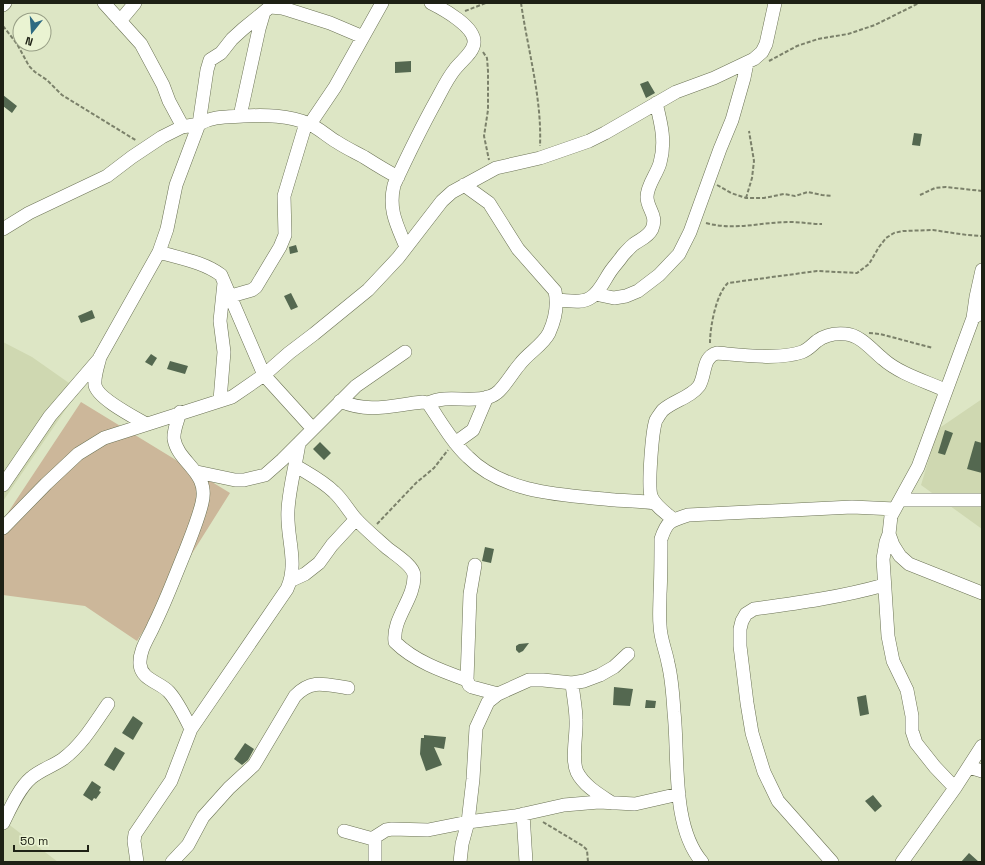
<svg xmlns="http://www.w3.org/2000/svg" width="985" height="865" viewBox="0 0 985 865" font-family="'Space Grotesk',sans-serif">
<style>
.built{fill:#cfd8b1}
.green{fill:#ccb79a}
.building{fill:#546850}
.lines{fill:none;stroke-linecap:round;stroke-linejoin:round}
.minor-casing{stroke:#6b7255;stroke-width:14}
.path{stroke:#7b816a;stroke-width:2;stroke-dasharray:4 2;stroke-linecap:butt}
.minor{stroke:#fff;stroke-width:13}
</style>
<rect width="100%" height="100%" fill="#dde6c5"/>
<path class="built" d="M3 342 32 357 79 390 3 501Z
M982 399V529L921 485 938 429Z
M3 820 58 862H3Z"/>
<path class="green" d="M81 402 230 493 137 641 85 606 3 595V520Z"/>
<path class="building" d="M411 61V72L395 73V62Z
M648 81 655 93 646 98 640 84Z
M3 95 17 106 12 113 3 106Z
M914 133 922 134 920 146 912 145Z
M296 245 298 252 290 254 289 247Z
M291 293 298 307 291 310 284 296Z
M92 310 95 318 81 323 78 316Z
M151 354 157 358 152 366 145 362Z
M170 361 188 366 185 374 167 369Z
M945 430 953 433 945 455 938 453Z
M975 441 982 443V473L967 469Z
M320 442 331 453 324 460 313 449Z
M485 547 494 549 491 563 482 561Z
M529 643 523 651 519 653 516 650V646L519 644Z
M614 687 633 689 630 706 613 705Z
M866 695 869 714 860 716 857 697Z
M646 700 656 701 655 708H645Z
M133 716 143 723 133 740 122 733Z
M424 735 446 737 444 749 434 747 442 765 426 771 420 754 421 738H424Z
M245 743 254 749 248 760 242 765 234 759Z
M115 747 125 753 114 771 104 765Z
M92 781 101 787 99 791 101 792 96 799 94 798 92 801 83 795Z
M873 795 882 806 875 812 865 801Z
M969 853 979 862H961Z"/>
<g class="lines">
<g class="minor-casing">
<path id="minor" d="M104 3 141 44 163 85 169 101 183 127
M3 5 5 3
M120 21 135 3
M240 116 259 29 264 12
M310 124 335 87 382 3
M3 229 29 213 107 176 132 157 162 137 182 127 199 124 207 70 210 60 221 53 232 39 243 29 270 7 282 8 289 10 330 23 363 37
M406 247C397 225 388 210 394 185 407 157 421 128 436 101 442 90 447 79 455 69 461 61 473 53 474 43 476 27 443 9 431 3
M159 252C179 258 204 262 221 275L264 375 313 429
M595 294 614 298 626 296 638 291 659 275 679 254 690 232 720 149 732 120 744 78 747 63
M231 296 252 290 256 287 280 247 285 235 284 196 306 123
M557 300C567 300 581 304 590 298 599 293 604 281 610 272 614 266 619 261 623 255 626 252 630 247 634 244 641 239 648 237 652 229 658 215 647 209 647 197 647 185 657 174 660 163 666 142 661 123 656 103
M982 312 973 318 918 467 891 516 889 534 893 545 900 556 909 564 982 593
M973 318 976 297 982 270
M220 400 224 352 220 321 224 283
M340 401C371 414 392 405 423 402L428 403C441 422 452 442 468 457 506 495 566 495 615 500 629 501 642 501 655 503
M428 403C448 394 469 403 489 397 492 396 497 393 499 391 507 383 513 372 520 364 528 353 543 345 549 333 555 320 558 305 555 291L518 249 489 203 464 185
M180 412C178 420 173 431 174 439 178 463 210 472 202 503 198 520 191 536 185 552 175 576 166 601 154 625 149 637 139 650 140 664 141 680 160 682 169 692 178 702 185 717 191 729
M146 424C134 417 97 398 95 385 94 376 98 366 100 357L159 252 167 229 176 185 199 124C213 116 228 117 243 116 265 115 289 115 309 124 319 128 328 137 337 142 346 148 355 152 364 157 375 164 386 171 398 177
M455 443 473 430 487 397
M296 466C309 474 323 481 334 492 342 499 348 510 355 518 364 528 376 538 386 547 394 554 413 565 414 575 415 599 392 618 395 642 414 661 442 671 467 680
M197 472 235 480H244L265 475 282 460 356 386 405 352
M3 485 50 416 99 359
M900 500H982
M674 520C666 513 655 506 651 496 648 485 652 431 656 420 658 417 661 412 663 410 673 401 691 397 699 386 706 375 702 357 717 353 741 355 779 360 802 352 808 350 812 345 817 341 825 335 836 333 846 334 860 335 872 350 883 359 900 374 925 381 945 390
M3 528 46 484 78 454 104 438 232 397 264 375 289 353 314 334 368 290 398 258 442 201 452 192 496 168 540 158 589 141 605 133 676 92 714 78 754 59 762 52 766 44 775 3
M889 534 886 542 883 559 888 636 893 661 907 690 912 716V731L916 743 935 767 955 788
M475 565 470 594 467 680 469 685 472 687 498 694
M292 580 305 574 319 563 332 545 356 519
M572 683C573 695 576 708 576 720 577 735 571 759 577 772 584 786 600 795 612 803
M969 767 982 771
M523 814 526 862
M3 823C10 809 19 788 31 778 40 770 53 766 63 759 82 745 95 723 108 704
M344 831 373 839 375 837
M137 862 134 841 135 834 171 781 191 729 287 589C299 563 286 537 288 510 289 489 296 464 299 443
M172 862 188 845 203 817 229 788 254 765 295 696C312 678 326 685 348 688
M375 862V837L386 830 392 829 428 830 468 822 515 816 564 805 599 802 635 804 679 794
M460 862 462 844 468 822 473 779 476 728 488 702 498 694 529 680H543L572 683 584 681 600 675 614 667 628 654
M702 862C671 826 679 757 674 712 673 696 672 679 668 663 666 651 660 638 660 625 659 615 660 604 660 594 661 576 661 558 661 539 667 521 670 521 688 515L852 507 895 509
M832 862 778 801 764 772 752 733 747 703 740 646V629L742 621 746 614 754 609C798 603 842 597 884 585
M902 862 955 788 982 746"/>
</g>
<path class="path" d="M521 3C528 51 542 98 540 146
M465 11 486 3
M3 26 17 44 29 66 35 72 47 80 62 95 137 141
M483 52 487 58 488 71V110L484 136 489 160
M769 61 797 46 818 39 848 34 875 25 919 3
M717 185 731 193 746 198H764L784 194 795 196 808 192 822 195 832 196
M920 195 935 188 946 187 982 191
M746 198 752 178 754 161 749 131
M706 223C735 231 761 222 790 222 801 222 811 224 822 224
M869 333 880 334 933 348
M710 343C710 327 716 294 728 283L817 271 857 273 869 264 879 247 886 238 894 233 903 231 933 230 967 235 982 236
M377 524 416 483 434 468 448 450
M543 822 583 846 587 850 588 862"/>
<use href="#minor" class="minor"/>
</g>
<rect width="985" height="865" fill="none" stroke="#1e2115" stroke-width="8"/>
<g transform="translate(32 32) rotate(197)"><circle r="19" fill="#eaf3d2" stroke="#989f86"/>
<path d="M0-3L7 15L0 10L-7 15Z" fill="#2d6a81"/>
<text y="-6" font-size="11" font-weight="bold" text-anchor="middle" fill="#1e2115">N</text>
</g>
<path d="M14 845v6h74v-6" fill="none" stroke="#1e2115" stroke-width="2"/>
<text x="20" y="845" font-size="12" fill="#1e2115" stroke="#eaf3d2" stroke-width="3" paint-order="stroke">50 m</text>
</svg>
